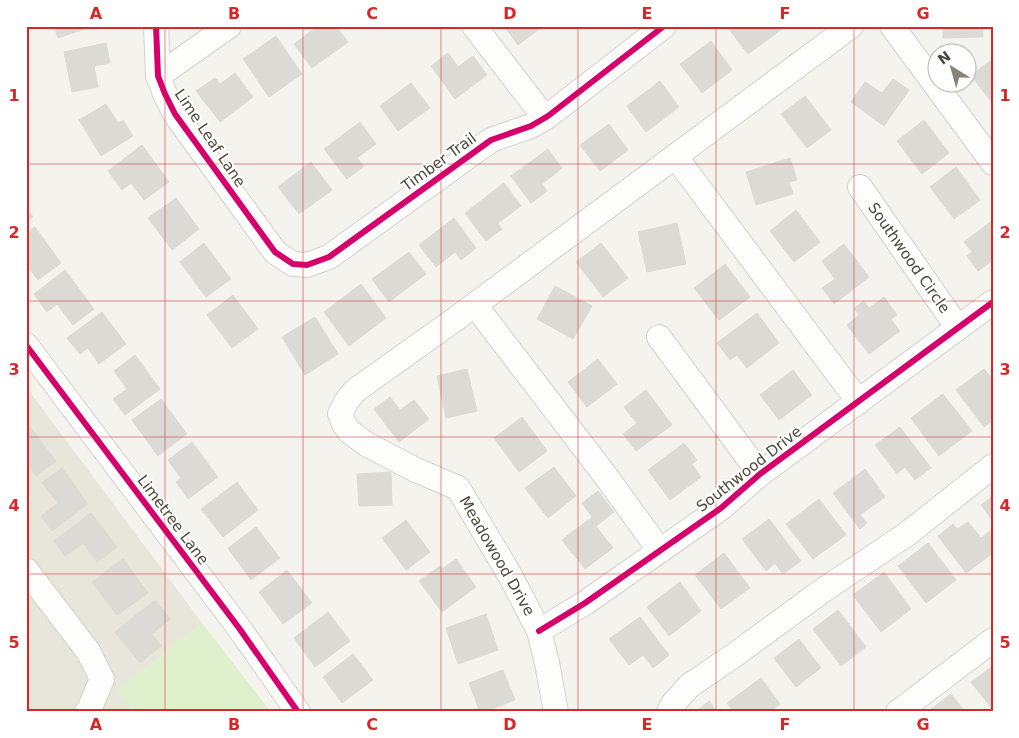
<svg xmlns="http://www.w3.org/2000/svg" width="1019" height="738" viewBox="0 0 1019 738" font-family="'DejaVu Sans',sans-serif">
<style>
.residential{fill:#e8e5db}
.green{fill:#dff0cd}
.building{fill:#dcdad4;stroke:#dddad3}
.lines{fill:none;stroke-linecap:round;stroke-linejoin:round}
.minor-casing{stroke:#d2d1cb;stroke-width:26}
.minor{stroke:#fdfdfc;stroke-width:24}
.cycleway-casing{stroke:#fff;stroke-width:9}
.cycleway{stroke:#d6006c;stroke-width:6}
.grid{fill:none;stroke:#d62828;stroke-width:1;stroke-opacity:0.55}
.labels{text-anchor:middle;stroke-width:4;stroke-linejoin:round;paint-order:stroke}
.street-label{font-size:15px;fill:#4c4638;stroke:#fff}
.neatline{fill:none;stroke:#d62828;stroke-width:2}
.grid-label{font-size:16px;text-anchor:middle;font-weight:bold;fill:#d62828}
</style>
<rect width="100%" height="100%" fill="#f4f3ee"/>
<path class="residential" d="M26 387 202 623 118 690 134 712H26Z"/>
<path class="green" d="M202 623 271 712H134L118 690Z"/>
<path class="building" d="M54 26H90V27L58 38Z
M318 26H336L348 42 312 68 294 44Z
M504 26H543L518 45Z
M730 26H780L782 29 748 54 728 28Z
M943 26H983V37L943 38Z
M276 36 302 74 269 97 243 59Z
M711 41 732 70 702 93 680 64Z
M106 43 110 63 94 66 98 87 72 92 64 52Z
M448 53 458 67 473 56 487 75 455 99 431 66Z
M993 59V104L971 75Z
M235 73 253 97 220 122 196 91 215 78 220 84Z
M893 79 909 90 884 126 851 102 865 82 882 93Z
M660 81 679 107 646 132 627 106Z
M411 83 430 108 398 131 380 106Z
M805 96 831 130 807 148 781 114Z
M106 104 118 123 123 120 133 136 101 156 79 120Z
M924 120 949 153 922 174 897 141Z
M360 122 376 144 357 158 364 166 347 179 324 149Z
M609 124 628 150 600 171 580 145Z
M142 145 169 182 144 200 131 183 122 190 108 171Z
M548 149 562 168 542 184 547 191 531 203 511 176Z
M790 158 797 180 789 182 793 194 756 205 746 172Z
M311 162 332 190 299 214 278 187Z
M956 167 980 200 954 219 930 187Z
M504 183 521 206 498 223 502 229 486 241 465 213Z
M176 198 199 229 172 250 148 218Z
M26 208 33 217 26 222Z
M796 210 820 242 794 262 770 231Z
M454 218 476 248 461 260 455 252 436 267 419 245Z
M993 220V260L978 271 967 256 972 252 964 242Z
M677 223 686 264 647 272 638 232Z
M35 227 61 263 38 280 26 264V233Z
M204 243 231 279 206 297 180 262Z
M601 243 628 278 603 297 576 262Z
M844 244 869 277 834 304 822 288 835 279 822 261Z
M409 252 426 274 389 302 372 279Z
M725 264 750 297 719 320 694 288Z
M65 270 94 309 73 325 57 304 47 312 34 294Z
M361 284 386 318 349 346 324 312Z
M555 286 592 306 573 339 537 319Z
M233 295 258 329 232 348 207 315Z
M884 297 897 315 891 319 900 331 869 354 847 325 859 315 854 308 864 301 869 308Z
M102 312 126 344 99 364 88 348 80 354 67 338Z
M757 313 779 343 747 368 737 355 730 360 717 343Z
M315 317 338 354 305 375 282 337Z
M135 355 160 389 125 415 113 399 127 389 114 371Z
M598 359 617 384 587 407 568 382Z
M467 369 477 411 446 418 437 376Z
M984 369 993 380V420L984 427 956 390Z
M793 370 812 395 779 420 760 395Z
M646 390 672 425 636 451 623 434 637 423 624 407Z
M943 394 972 431 939 456 911 418Z
M390 397 400 410 414 400 429 419 399 442 374 409Z
M161 399 187 434 158 456 132 420Z
M522 417 547 451 519 472 494 438Z
M30 427 56 461 36 476 26 463V430Z
M900 427 931 468 915 480 905 467 897 474 875 445Z
M192 442 218 477 188 499 176 482 181 478 168 460Z
M684 443 697 460 692 464 701 477 670 500 648 470Z
M554 467 576 496 548 518 525 488Z
M62 468 88 504 52 531 41 516 58 503 42 483Z
M865 469 885 497 860 515 867 523 860 529 833 493Z
M391 472 392 505 359 506 357 474Z
M237 482 258 510 223 537 201 509Z
M598 491 614 512 596 526 613 548 585 569 562 540 592 517 582 503Z
M993 496V521L981 505Z
M819 499 846 535 813 559 786 524Z
M91 513 117 547 97 562 83 543 65 556 54 541Z
M769 519 801 561 783 574 775 563 766 571 742 539Z
M406 520 430 552 406 570 382 538Z
M968 522 981 538 990 531 993 535V553L966 573 938 536 953 524 957 529Z
M256 527 280 558 251 580 228 548Z
M928 543 956 580 926 603 898 566Z
M724 553 750 588 721 609 695 575Z
M123 559 148 593 117 615 92 582Z
M456 559 476 587 442 612 419 581 440 566 442 569Z
M287 570 312 603 283 624 259 592Z
M884 572 911 609 881 632 853 595Z
M680 582 701 611 669 636 647 607Z
M155 600 170 619 152 634 161 646 140 663 115 632Z
M838 610 866 647 841 666 813 629Z
M328 612 350 641 315 667 294 638Z
M486 614 498 650 458 664 446 628Z
M640 617 669 655 653 668 643 655 629 665 609 639Z
M799 639 821 668 796 687 774 658Z
M353 654 373 680 342 703 323 677Z
M993 666V710L971 682Z
M503 670 515 700 484 712H480L469 683Z
M761 678 780 704 770 712H734L727 703Z
M951 694 965 712H927Z
M709 701 717 712H695Z"/>
<g class="lines">
<g class="minor-casing">
<path id="minor" d="M156 26 158 76 165 94 175 114 275 252 293 264 307 265 329 257 491 140 531 126 548 116 664 26
M474 26 545 118
M892 26 993 163
M158 76 229 26
M675 156 859 402
M860 187 958 328
M475 305 608 479 660 551
M659 337 760 474
M26 345 239 628 298 712
M26 570 88 651 102 679 89 710 87 712
M539 631 585 603 721 508 760 474 993 302
M556 712 547 663 539 631 511 577 458 488 416 470 368 445 350 432 344 424 340 414 348 399 356 390 457 318 851 26
M669 712 673 704 689 686 736 654 822 591 907 534 993 466
M898 712 993 640"/>
</g>
<use href="#minor" class="minor"/>
<g class="cycleway-casing">
<path id="cycleway" d="M156 26 158 76 165 94 175 114 275 252 293 264 307 265 329 257 491 140 531 126 548 116 664 26
M26 345 239 628 298 712
M539 631 585 603 721 508 760 474 993 302"/>
</g>
<use href="#cycleway" class="cycleway"/>
</g>
<path class="grid" d="M165 26V712M303 26V712M441 26V712M578 26V712M716 26V712M854 26V712M26 164H993M26 301H993M26 437H993M26 574H993"/>
<g class="labels">
<g class="street-label">
<text transform="translate(210 138) rotate(56)" y="5">Lime Leaf Lane</text>
<text transform="translate(439 162) rotate(-36)" y="5">Timber Trail</text>
<text transform="translate(909 258) rotate(55)" y="5">Southwood Circle</text>
<text transform="translate(749 469) rotate(-38)" y="5">Southwood Drive</text>
<text transform="translate(173 520) rotate(53)" y="5">Limetree Lane</text>
<text transform="translate(497 556) rotate(60)" y="5">Meadowood Drive</text>
</g>
</g>
<rect width="1019" height="738" fill="none" stroke="#ffffff" stroke-width="55"/>
<g transform="translate(952 68) rotate(323)"><circle r="24" fill="#ffffff" stroke="#b7b5af"/>
<path d="M0-4L9 19L0 12L-9 19Z" fill="#878378"/>
<text y="-8" font-size="14" font-weight="bold" text-anchor="middle" fill="#4c4638">N</text>
</g>
<rect x="28" y="28" width="964" height="682" class="neatline"/>
<g class="grid-label">
<text x="96" y="19">A</text>
<text x="234" y="19">B</text>
<text x="372" y="19">C</text>
<text x="510" y="19">D</text>
<text x="647" y="19">E</text>
<text x="785" y="19">F</text>
<text x="923" y="19">G</text>
<text x="14" y="101">1</text>
<text x="1005" y="101">1</text>
<text x="14" y="238">2</text>
<text x="1005" y="238">2</text>
<text x="14" y="375">3</text>
<text x="1005" y="375">3</text>
<text x="14" y="511">4</text>
<text x="1005" y="511">4</text>
<text x="14" y="648">5</text>
<text x="1005" y="648">5</text>
<text x="96" y="730">A</text>
<text x="234" y="730">B</text>
<text x="372" y="730">C</text>
<text x="510" y="730">D</text>
<text x="647" y="730">E</text>
<text x="785" y="730">F</text>
<text x="923" y="730">G</text>
</g>
</svg>
